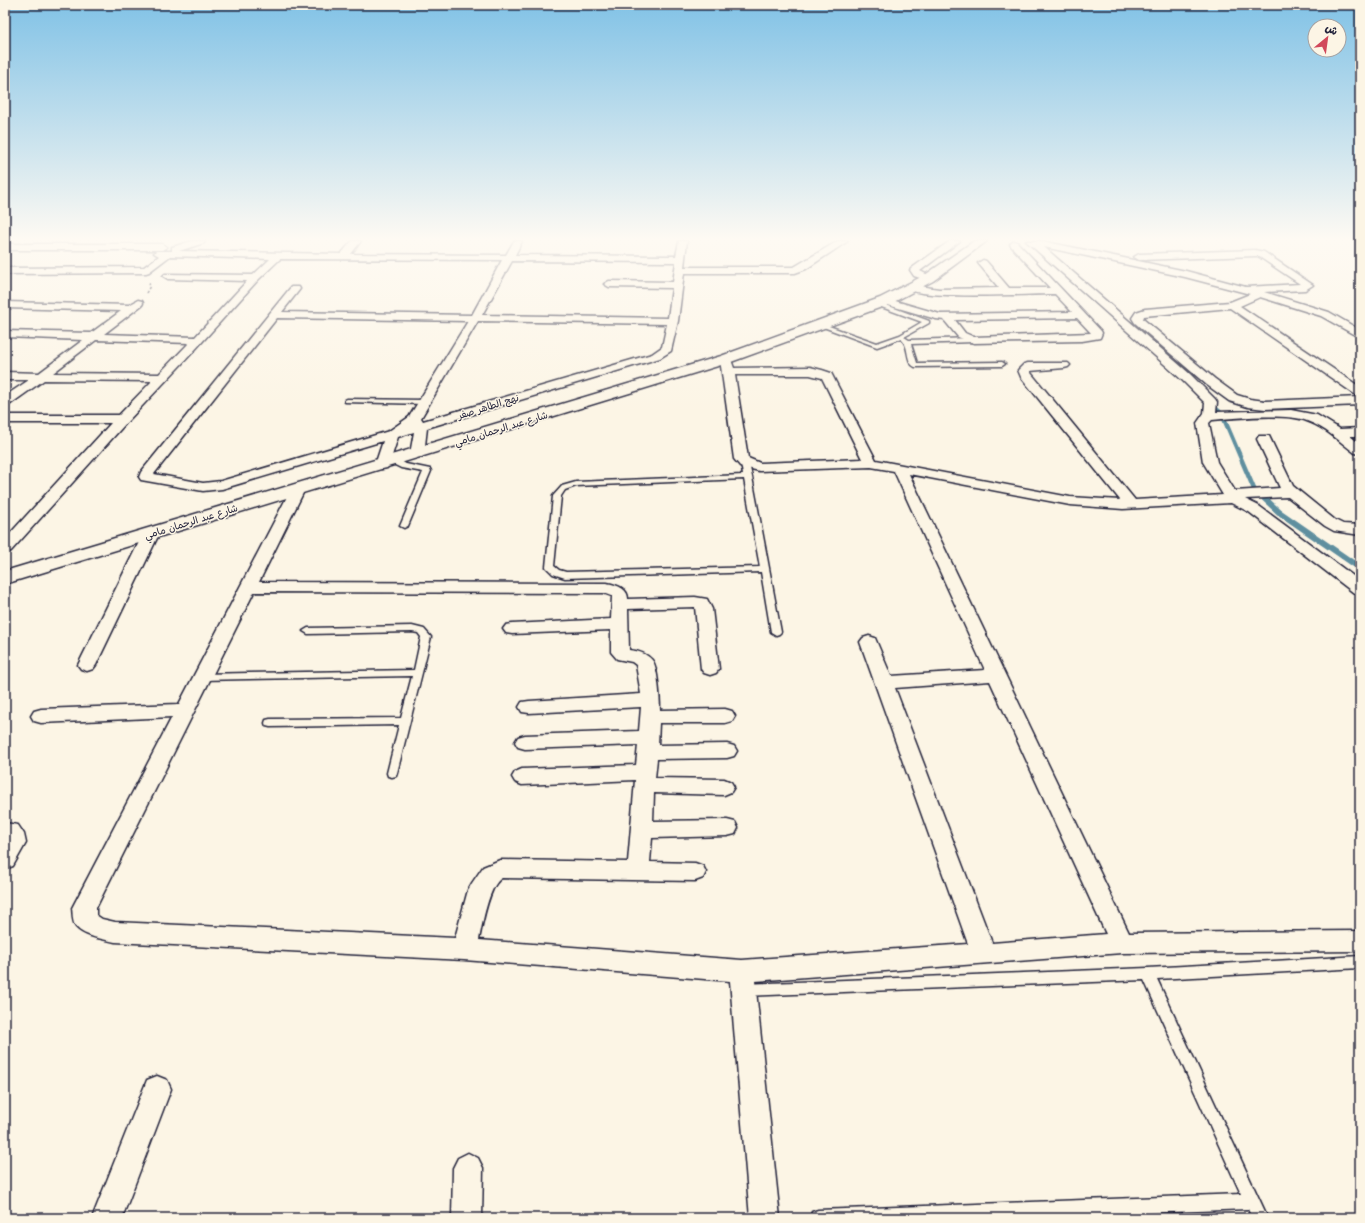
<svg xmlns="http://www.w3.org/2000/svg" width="1365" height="1223" viewBox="0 0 1365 1223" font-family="Mali,'Playpen Sans Arabic',sans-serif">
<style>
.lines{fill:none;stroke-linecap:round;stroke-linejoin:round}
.stream-far1{stroke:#5f8f9f;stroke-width:4.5}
.stream{stroke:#5f8f9f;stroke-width:6}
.service-casing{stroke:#22223b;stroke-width:3}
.minor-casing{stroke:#22223b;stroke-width:3}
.tertiary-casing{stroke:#22223b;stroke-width:3}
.path{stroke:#22223b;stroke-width:1.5;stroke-dasharray:2.5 2;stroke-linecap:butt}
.service{fill:#fcf5e5;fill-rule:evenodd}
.minor{fill:#fcf5e5;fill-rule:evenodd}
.tertiary{fill:#fcf5e5;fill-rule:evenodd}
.labels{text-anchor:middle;stroke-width:3;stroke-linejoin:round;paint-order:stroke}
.far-street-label{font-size:10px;fill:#22223b;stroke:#fcf5e5}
</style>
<rect width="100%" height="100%" fill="#fcf5e5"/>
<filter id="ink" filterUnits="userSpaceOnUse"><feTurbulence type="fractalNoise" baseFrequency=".025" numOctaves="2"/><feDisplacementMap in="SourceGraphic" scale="8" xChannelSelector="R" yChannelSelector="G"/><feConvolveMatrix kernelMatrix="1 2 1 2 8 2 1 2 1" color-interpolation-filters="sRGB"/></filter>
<g filter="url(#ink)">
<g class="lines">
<path class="stream-far1" d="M1211 404 1222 414 1254 489 1265 499"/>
<path class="stream" d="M1264 498 1279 512 1360 568"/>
<g class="service-casing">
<path id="service" d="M878 302 929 321V323L904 337 909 340 974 338 977 340 974 342 911 344 917 363 1002 362 1005 364 1002 366 915 367C905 362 910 347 902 340V338L877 347 818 325 823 324 877 343 900 335 922 322 876 305 875 304Z
M347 399 425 400 428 402 425 404 345 402V400Z
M391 459H397L406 464 430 469 431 471 408 526 404 528 400 526 423 472 401 468 391 463Z
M742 461H748L749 463 752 477 781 632 779 634 776 635 771 632 761 572 565 578 553 574 546 567 553 496 562 486 576 482 743 475 741 463ZM744 479 760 567 566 572 559 570 554 566 561 496 565 490 576 486Z
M412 626 424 629 431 637 397 773 396 776 392 777 388 776 387 773 399 725 270 727 266 726 265 723 266 720 270 719 401 718 412 676 201 680 196 677 201 674 414 670 421 637 418 633 412 632 308 634 303 631 308 628Z
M1360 956V968L1157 979 1268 1218H1252L1248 1209 1022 1218H810L812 1212 818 1210 1241 1194 1144 980 745 996 740 994 738 990 740 986 745 984 1148 968Z"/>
</g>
<g class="minor-casing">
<path id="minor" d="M192 241H205L204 243 179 251 341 254 352 241H361L351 254 506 255 514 241H522L515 255 676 256 679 241H687L684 267H794L838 241H848L806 269 795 273H684L678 321 671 351 660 358 427 428 424 454 422 457H412L410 454 414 432 398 437 389 465 387 468 382 469 377 468 375 465 383 441 222 489 203 491 141 480 139 477 141 472 291 287H299L300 289 282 312 472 315 502 260 280 259 258 280 193 352 127 422 11 551 5 553V539L111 423H5V415H119L152 381 44 380 9 405 5 406V396L29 380H5V372L39 373 83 340 5 337V331L91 333 121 311 5 308V302L129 305 138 300 142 301 143 303 142 305 104 334 195 337 247 281 168 279 163 276 165 274 253 275 270 259 170 256 149 272 146 273 5 274V268L144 267 159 256 154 253 156 251H172V247ZM512 261 676 262 673 282 609 281 604 284 609 287 672 288 668 318 482 315ZM277 318 468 321 409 417 389 431 221 481 203 483 154 474ZM478 321 667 324 662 347 652 354 423 421 421 418ZM96 340 189 343 159 374 53 373Z
M950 241H960L920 271 934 278 932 280 929 281 914 276 910 270 912 268Z
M1014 241 1017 242 1101 331 1102 333 1100 338 1082 341 974 343 958 337 944 320 936 319 881 303 880 301 885 298 940 314 1072 312 1055 294C1033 294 917 300 907 288L912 285 939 289 999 288 978 263 983 260 986 261 1009 288H1050L1011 246 1010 244ZM1077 318 1091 333 974 337 965 333 955 320Z
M1026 241H1042L1186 271 1246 287 1300 284 1258 256H1255L1139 260 1134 257 1139 254 1255 250 1264 252 1313 285 1305 290 1264 292 1329 312 1360 330V338L1321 316 1260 297 1240 306 1360 387V396L1356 395 1230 308 1144 316 1143 319 1215 379 1237 395 1250 399 1265 401 1360 397V405L1265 409 1248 407 1229 401 1207 385 1135 323 1132 318 1136 312 1145 309 1230 302 1250 294 1185 277 1044 247 1190 374 1215 399 1217 402 1216 412 1291 410 1317 415 1340 429 1360 428V436H1350L1360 444V454L1355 453C1340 442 1325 427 1307 421 1286 413 1235 418 1212 420L1209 423 1217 462 1235 491 1280 488 1257 439 1259 436H1269L1293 486 1335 520 1343 524 1360 525V535L1334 531 1325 526 1288 497 1245 499 1259 506 1360 581V594L1354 593 1249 512 1231 503 1123 509 1070 505 909 474 1129 933 1360 931V951L1122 953 755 981 780 1218H750L730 981 464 960 115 942C103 939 85 937 76 927 72 922 73 914 72 908L172 717 41 723 34 721 31 716 34 711 41 709 179 704 291 489 293 486 298 485 303 486 305 489 259 582 607 583C616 585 628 588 628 599L695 597 707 599 712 609 719 669 716 673 710 675 704 673 701 669 695 607 628 609 629 650C638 651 646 653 652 660 658 666 660 701 660 710L725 709 732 711 735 716 732 721 725 723H659L658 745 727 744 734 746 737 751 734 756 727 758 657 759 655 778 724 779 731 782 734 787 731 792 724 795 654 793 653 821 727 820 735 822 738 828 735 834 727 836 652 838 650 862 695 863 703 866 706 872 703 878 695 881 502 878C489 884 482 925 479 940L742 960 968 944 860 642 863 638 869 636 875 638 891 676 985 670 894 471 871 467 759 471 740 466 734 459 720 359 722 357H730L734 368 810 367 822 370 831 373 876 460 1070 497 1120 500 1021 377 1018 370 1024 364 1028 363H1068L1070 365 1068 367 1064 368 1030 371 1031 373 1135 500 1223 495 1203 462 1197 423 1204 413 1205 403 1182 380ZM735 375H810L822 378 862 459 760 463 748 458ZM254 592 604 593 612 596 611 619 512 624 506 625 503 629 506 633 512 634 611 630V652L617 659 632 662 636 665 641 694 529 701 522 702 519 707 522 712 529 713 641 707 639 731 525 735 518 737 515 742 518 747 525 749 638 745 636 765 522 769 515 772 512 777 515 782 522 785 635 780 628 862 500 860 483 867 472 883 468 890 455 938 115 922 102 919 96 915V908ZM990 681 1106 934 992 943 895 688Z
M5 244H162L167 247 162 250H5Z
M151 529 156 531 159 534 96 665 93 669 87 671 81 669 78 665 143 534 146 531Z
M5 823 18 825 24 834 26 843 13 866 5 869Z
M157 1076 167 1080 171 1089 122 1218H92L147 1080Z
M468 1153 478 1158 483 1168 482 1218H452L453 1168 458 1158Z"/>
</g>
<g class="tertiary-casing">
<path id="tertiary" d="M974 241H987L933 281 890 304 731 362 5 584V571L721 356 880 298 925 275Z"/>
</g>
<path class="path" d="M146 293 150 286 148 281"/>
<use href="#service" class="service"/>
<use href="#minor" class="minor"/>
<use href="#tertiary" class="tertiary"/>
</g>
</g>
<linearGradient id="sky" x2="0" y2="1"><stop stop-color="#81c2e6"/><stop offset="0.58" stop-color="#fefaf3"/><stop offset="1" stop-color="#fefaf3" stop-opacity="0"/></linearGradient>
<rect width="1365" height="412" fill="url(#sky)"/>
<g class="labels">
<g class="far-street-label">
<text transform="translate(488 406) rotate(-17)" y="4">نهج الطاهر صفر</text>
<text transform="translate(501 428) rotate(-17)" y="4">شارع عبد الرحمان مامي</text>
<text transform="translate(191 521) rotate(-17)" y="4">شارع عبد الرحمان مامي</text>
</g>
</g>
<rect width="1365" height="1223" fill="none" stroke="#fcf5e5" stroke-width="20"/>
<rect x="10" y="10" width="1345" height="1203" fill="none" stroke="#22223b" stroke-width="1.5" filter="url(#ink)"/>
<g transform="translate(1327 38) rotate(29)"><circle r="19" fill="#fcf5e5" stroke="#a5a1a1"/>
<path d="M0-3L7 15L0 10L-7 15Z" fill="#d1495b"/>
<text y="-6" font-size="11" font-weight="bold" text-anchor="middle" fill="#22223b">ش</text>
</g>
</svg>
